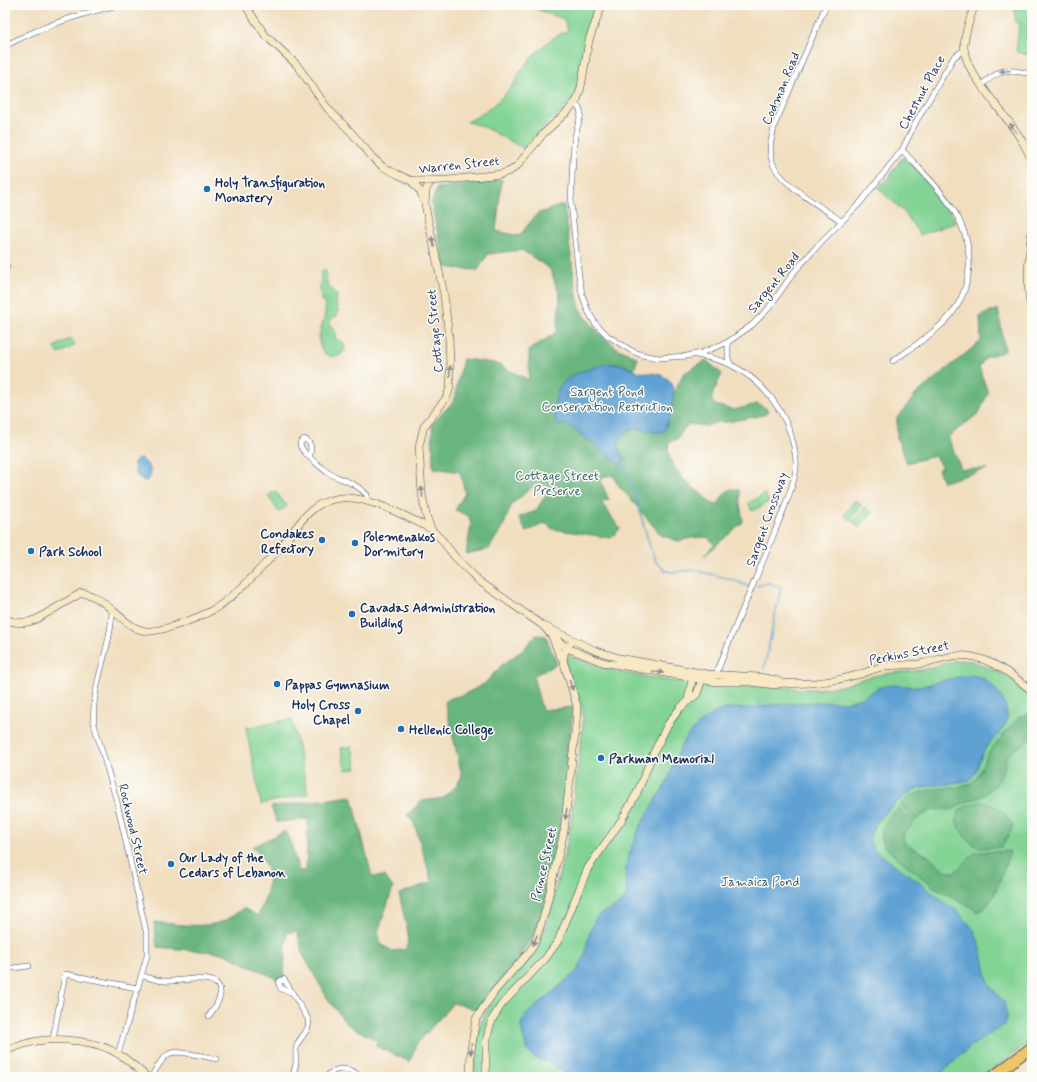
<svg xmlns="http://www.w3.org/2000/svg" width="1037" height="1082" viewBox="0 0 1037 1082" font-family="Mynerve,sans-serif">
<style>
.green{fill:#82d394;stroke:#4e8179}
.forest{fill:#69b57e;stroke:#42726e}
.water{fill:#5fa1d3;stroke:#3d6898}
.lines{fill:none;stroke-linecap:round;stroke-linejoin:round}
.stream{stroke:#5fa1d3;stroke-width:1.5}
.street-casing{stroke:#3b496d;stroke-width:6}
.secondary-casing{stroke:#3b496d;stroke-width:8}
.highway-casing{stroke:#3b496d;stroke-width:12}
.street{stroke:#fff;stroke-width:5}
.secondary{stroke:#f8e8c3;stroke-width:7}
.highway{stroke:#edc569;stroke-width:10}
.oneway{fill:#8d97ae}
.oneway2{fill:#8a8c90}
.poi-dot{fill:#1f6fb2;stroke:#fdfcf7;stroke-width:1.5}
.labels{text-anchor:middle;stroke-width:3;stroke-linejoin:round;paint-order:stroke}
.street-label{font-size:13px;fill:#1b2f5e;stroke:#fdfcf7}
.poi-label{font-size:13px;font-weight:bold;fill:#1b2f5e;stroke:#fdfcf7;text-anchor:start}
.park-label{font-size:13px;fill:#3a606e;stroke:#fdfcf7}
</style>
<rect width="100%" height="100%" fill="#fdfcf7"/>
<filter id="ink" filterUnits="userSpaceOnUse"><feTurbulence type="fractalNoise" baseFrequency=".025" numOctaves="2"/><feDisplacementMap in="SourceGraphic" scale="8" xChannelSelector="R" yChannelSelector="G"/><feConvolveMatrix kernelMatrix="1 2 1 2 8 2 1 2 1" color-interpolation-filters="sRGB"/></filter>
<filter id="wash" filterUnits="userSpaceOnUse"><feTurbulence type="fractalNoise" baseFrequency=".012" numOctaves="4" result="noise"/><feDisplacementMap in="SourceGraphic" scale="16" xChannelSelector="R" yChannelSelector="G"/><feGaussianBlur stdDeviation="0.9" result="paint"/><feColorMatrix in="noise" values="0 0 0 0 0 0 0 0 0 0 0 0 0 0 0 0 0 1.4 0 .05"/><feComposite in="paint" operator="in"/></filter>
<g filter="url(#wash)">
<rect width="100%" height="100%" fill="#f0debf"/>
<path class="green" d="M525 5H597L591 18 579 86 574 98 568 105 550 121 525 149 482 126 467 122C481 115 495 105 506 93 512 88 516 80 520 73 532 56 547 38 568 31L564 19Z
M1015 5H1032V56L1016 52 1019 23 1015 22Z
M902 158 906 159C924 179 943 198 956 222L920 235 904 212 878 188 889 177Z
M324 269 326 272 327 284 337 295 336 307 339 312 336 317 332 318 329 324 336 332 335 339 344 343 345 349C341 361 323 358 320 346 316 333 327 320 325 307 324 302 320 298 320 292 319 289 321 286 321 283 321 278 319 273 324 269Z
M5 288 10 356H5Z
M71 338 75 345 59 354 54 347Z
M275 491 287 506 279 512 268 496Z
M765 494 769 502 752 511 748 503Z
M855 500 862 505 851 520 844 515Z
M865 507 872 513 860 528 853 522Z
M568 655 598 666 624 673 672 681 716 686 754 684 802 689H816L842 686 868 677 891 673 922 670 952 661 959 660 972 661 1000 672 1024 688 1032 697V1040L984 1077H475L474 1055 478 1034 480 1024 487 1009 500 990 523 965 540 940 548 918 569 835 583 725 582 708 567 669 566 658Z
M292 719 308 794 261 804 246 728Z
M352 746 357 768 345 770 341 748Z"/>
<path class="forest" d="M502 179 496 231 519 236 537 214 564 204 574 278 580 310 599 333 617 348 638 358 634 370C630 368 625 364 620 364 611 363 604 365 595 368 576 373 561 377 556 398 554 409 553 415 558 425H566L573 428 621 464 624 460 617 445C618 440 620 438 624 434 636 424 645 428 659 432L666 426 670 416 674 393 683 374 706 360 722 374 712 395V401L715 405 734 410 757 404 766 408 768 412 764 415 727 422H718L706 426 688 424 677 439 669 442C664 463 686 482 700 493 706 498 710 504 718 505 723 496 726 486 739 490L740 494V504L743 522 704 556 714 544 709 538 704 537 691 538 678 541 661 535 616 482 615 478 611 475 602 477 601 482 609 500 601 502 620 529 611 538 553 529 545 523 526 532 519 517 536 511 551 486 537 483 512 504 504 524 489 549 466 554 471 525 469 516 455 510 465 493 460 472 433 468 432 424 453 402 463 359 495 363 529 380V350L557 332 560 296 550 269 522 250 488 254 478 270 459 269 445 267 431 203 437 188Z
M998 309 1005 351 986 357 979 367 988 393 979 413 948 437 961 469H987L943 482 938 469 942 468 935 456 907 463 897 438V418L916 394 981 341 980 316Z
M536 635 546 636 557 664 533 676 542 710 573 707 566 782 559 835 541 918 528 946 478 1010 453 1003 416 1045 410 1062 376 1046 377 1040 353 1028 345 1022 328 999 303 955 297 931 287 933 283 982 223 953 157 947 154 922C176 924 208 930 228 919 233 916 238 912 243 908L258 916C265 898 274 880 264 862 261 856 256 851 252 847L285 831 290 841 299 871H306L308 819 277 822 271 807 352 796 372 877 385 876 393 888 378 932 381 944 392 951 407 949 408 933 399 894 432 882 414 823 407 815 422 801 443 798 456 786 462 776 445 702 451 698 463 695 484 684 502 665 523 650Z
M1032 713V738L1012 751 1006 758 1005 766 999 780 995 786 981 797 961 804 954 809 933 810 921 816 917 820 900 805 911 796 919 793 934 789 958 787 970 784 978 776 987 755 1000 739 1019 717Z
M981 802C997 805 1005 812 1013 826L1002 847C995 847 986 849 980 847 973 846 967 839 963 834 948 813 961 806 981 802Z
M898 808 915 821 903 835 904 842 907 845 930 857 943 869 949 872H954L959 868 976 852 1010 851C1005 865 994 908 978 912L968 905 934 887 887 849C874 832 886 821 898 808Z"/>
<path class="water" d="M604 364H621L639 372 659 374 668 379 672 384 674 393 670 416 664 431C648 436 641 420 624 434 620 437 618 440 617 445L624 460 620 465 573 428 566 425H558C553 413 553 411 556 398 563 371 583 373 604 364Z
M140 458C148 463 156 473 147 481 136 481 134 471 134 462L137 459Z
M972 675C991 677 1014 706 1005 725 1000 735 989 741 984 751 978 760 978 773 969 780 963 784 955 783 948 784 937 785 923 786 912 791 894 804 874 817 869 840L875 851 916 880 941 900 958 911 974 930 981 948 986 973 991 987 1004 1002 1007 1017 1006 1022 1004 1025 971 1046 937 1077H574C569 1074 564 1073 560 1070 556 1068 553 1065 549 1063 532 1057 527 1056 523 1036 521 1027 520 1023 526 1015L577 971 584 957 589 935 596 918 600 914 616 907 625 898 627 893 625 877 627 861 639 828 667 782 680 747 689 734 705 719 718 711 731 708H749L772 705 820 702H847L862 698 878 688 885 686 895 685 919 687 949 679Z"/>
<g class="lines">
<path class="stream" d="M622 463 627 471 632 485 651 550 656 562 666 571 674 572 695 570 734 580 749 587
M757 586C768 581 771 584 781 587L764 669
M758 707 759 700"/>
</g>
</g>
<g filter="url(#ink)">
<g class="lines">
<g class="street-casing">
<path id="street" d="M826 5 775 124C772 136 768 149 772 161 778 183 822 207 841 221
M5 46C40 27 79 14 118 5
M981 85C1004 67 1004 69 1032 74
M574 104 579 108 581 114 575 136 573 154 571 204 579 277 582 294 588 311 595 323 608 336 632 351 642 355 659 358 687 356 701 353 728 342 752 325 768 309 794 272 823 240 860 203 902 150 917 120 954 57 964 50
M5 264 7 267
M728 342V358L730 364
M696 355C707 357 718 359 729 364 762 379 787 412 794 447 795 454 797 461 796 468 794 487 782 513 775 531 756 580 734 627 716 675
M893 361C910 349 935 333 948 318 961 304 967 286 969 268 972 216 934 185 902 150
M309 457C312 450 312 442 304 439L300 443C300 449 304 451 308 456 314 461 320 467 327 472 340 480 356 482 367 495V501
M112 609C112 648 90 686 94 724L117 802 147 936V956L118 1054
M5 969 29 966
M141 975C151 979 160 982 171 981 183 981 223 971 220 995 219 1003 213 1010 209 1016
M291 992 281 989 279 984 280 981 284 979 308 1019C311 1031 301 1035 297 1045 295 1050 296 1055 296 1061 296 1067 294 1072 292 1077
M53 1039 65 974 137 988
M151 1077C156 1070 162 1056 171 1053 178 1050 207 1057 217 1059
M326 1077C336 1066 350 1067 361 1077"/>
</g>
<g class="secondary-casing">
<path id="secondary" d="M245 5 265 35 297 65 328 109 351 132 373 158 383 167 397 174 410 180 419 181 448 180 501 174 510 171 517 166 544 133 568 111 577 100 581 87 589 40 602 5
M974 5C971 19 964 32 964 47 965 65 977 79 987 93 1002 114 1023 136 1032 162
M410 180 420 191 424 201
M431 181 426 190 425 205 444 295 449 339 450 365V387L447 397 424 426 419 446 422 494 426 515 431 529 442 540 455 557 479 581 542 625 594 650 619 658 707 674 759 677 776 680 782 683
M1032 228C1029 256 1025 285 1032 313
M5 619C16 624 26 624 37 619L81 593C108 595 126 634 151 631 158 631 165 628 171 627 186 622 203 616 216 608 239 593 259 570 278 550 297 529 308 501 341 498 366 495 408 517 431 529
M545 628 552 636 567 648 602 662 717 682H750L775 685 782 683C807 685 832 682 857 675 866 673 875 668 885 666 899 664 912 666 925 663 944 658 958 652 978 658 999 664 1016 678 1032 691
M552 636 559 654 563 659
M688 700 693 675
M5 1051C15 1047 26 1043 37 1041 60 1037 99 1041 118 1054 129 1060 138 1069 147 1077
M470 1077 471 1050 476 1019 494 992 529 952 534 945 545 912 564 831 576 724 577 706 563 660 565 650 573 640
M486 1077V1043L489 1029 493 1018 502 1004 545 959 558 941 588 868 621 821 637 793 653 754 668 724 680 708 697 694 703 676"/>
</g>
<g class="highway-casing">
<path id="highway" d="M992 1077 1032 1047"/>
</g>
<use href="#street" class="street"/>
<use href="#secondary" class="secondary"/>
<use href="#highway" class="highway"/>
</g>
<defs><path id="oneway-solid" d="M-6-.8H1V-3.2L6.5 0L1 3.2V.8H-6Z"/></defs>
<use class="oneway" href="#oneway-solid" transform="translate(1005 71) rotate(174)"/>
<g class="oneway2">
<use href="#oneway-solid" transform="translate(1013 128) rotate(-126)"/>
<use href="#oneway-solid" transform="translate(433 242) rotate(-104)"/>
<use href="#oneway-solid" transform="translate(450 371) rotate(-89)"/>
<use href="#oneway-solid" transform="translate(422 492) rotate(-97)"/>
<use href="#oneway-solid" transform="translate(658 672) rotate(10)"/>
<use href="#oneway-solid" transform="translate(571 685) rotate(71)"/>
<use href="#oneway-solid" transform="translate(566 814) rotate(98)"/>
<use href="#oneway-solid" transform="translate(535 940) rotate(113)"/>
<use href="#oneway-solid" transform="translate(471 1049) rotate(95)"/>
</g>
</g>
<g class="poi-dot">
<circle cx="207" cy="189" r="4"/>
<circle cx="322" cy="540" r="4"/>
<circle cx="355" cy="543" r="4"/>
<circle cx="31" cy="551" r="4"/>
<circle cx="352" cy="614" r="4"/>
<circle cx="277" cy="684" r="4"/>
<circle cx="358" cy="711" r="4"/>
<circle cx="401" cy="729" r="4"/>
<circle cx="601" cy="758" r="4"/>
<circle cx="171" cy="864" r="4"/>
</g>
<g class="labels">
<g class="street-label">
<text transform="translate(780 88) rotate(-67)" y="5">Codman Road</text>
<text transform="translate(921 92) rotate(-61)" y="5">Chestnut Place</text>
<text transform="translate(459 164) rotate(-6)" y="5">Warren Street</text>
<text transform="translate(773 282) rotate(-51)" y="5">Sargent Road</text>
<text transform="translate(434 331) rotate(-95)" y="5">Cottage Street</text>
<text transform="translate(766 519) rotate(-70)" y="5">Sargent Crossway</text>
<text transform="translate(909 652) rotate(-11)" y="5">Perkins Street</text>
<text transform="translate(134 829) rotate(77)" y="5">Rockwood Street</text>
<text transform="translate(543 864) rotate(-77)" y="5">Prince Street</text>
</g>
<g class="poi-label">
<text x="215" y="187">Holy Transfiguration<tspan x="215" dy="15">Monastery</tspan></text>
<text x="314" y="538" text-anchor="end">Condakes<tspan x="314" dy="15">Refectory</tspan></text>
<text x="363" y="541">Polemenakos<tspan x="363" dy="15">Dormitory</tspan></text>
<text x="39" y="556">Park School</text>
<text x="360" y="612">Cavadas Administration<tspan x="360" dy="15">Building</tspan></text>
<text x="285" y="689">Pappas Gymnasium</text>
<text x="350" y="709" text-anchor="end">Holy Cross<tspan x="350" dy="15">Chapel</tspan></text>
<text x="409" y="734">Hellenic College</text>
<text x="609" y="763">Parkman Memorial</text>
<text x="179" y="862">Our Lady of the<tspan x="179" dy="15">Cedars of Lebanon</tspan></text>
</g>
<g class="park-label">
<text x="607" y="396">Sargent Pond<tspan x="607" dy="15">Conservation Restriction</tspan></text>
<text x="557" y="480">Cottage Street<tspan x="557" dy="15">Preserve</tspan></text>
<text x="760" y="886">Jamaica Pond</text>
</g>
</g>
<rect width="1037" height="1082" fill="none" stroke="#fdfcf7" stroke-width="20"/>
</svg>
